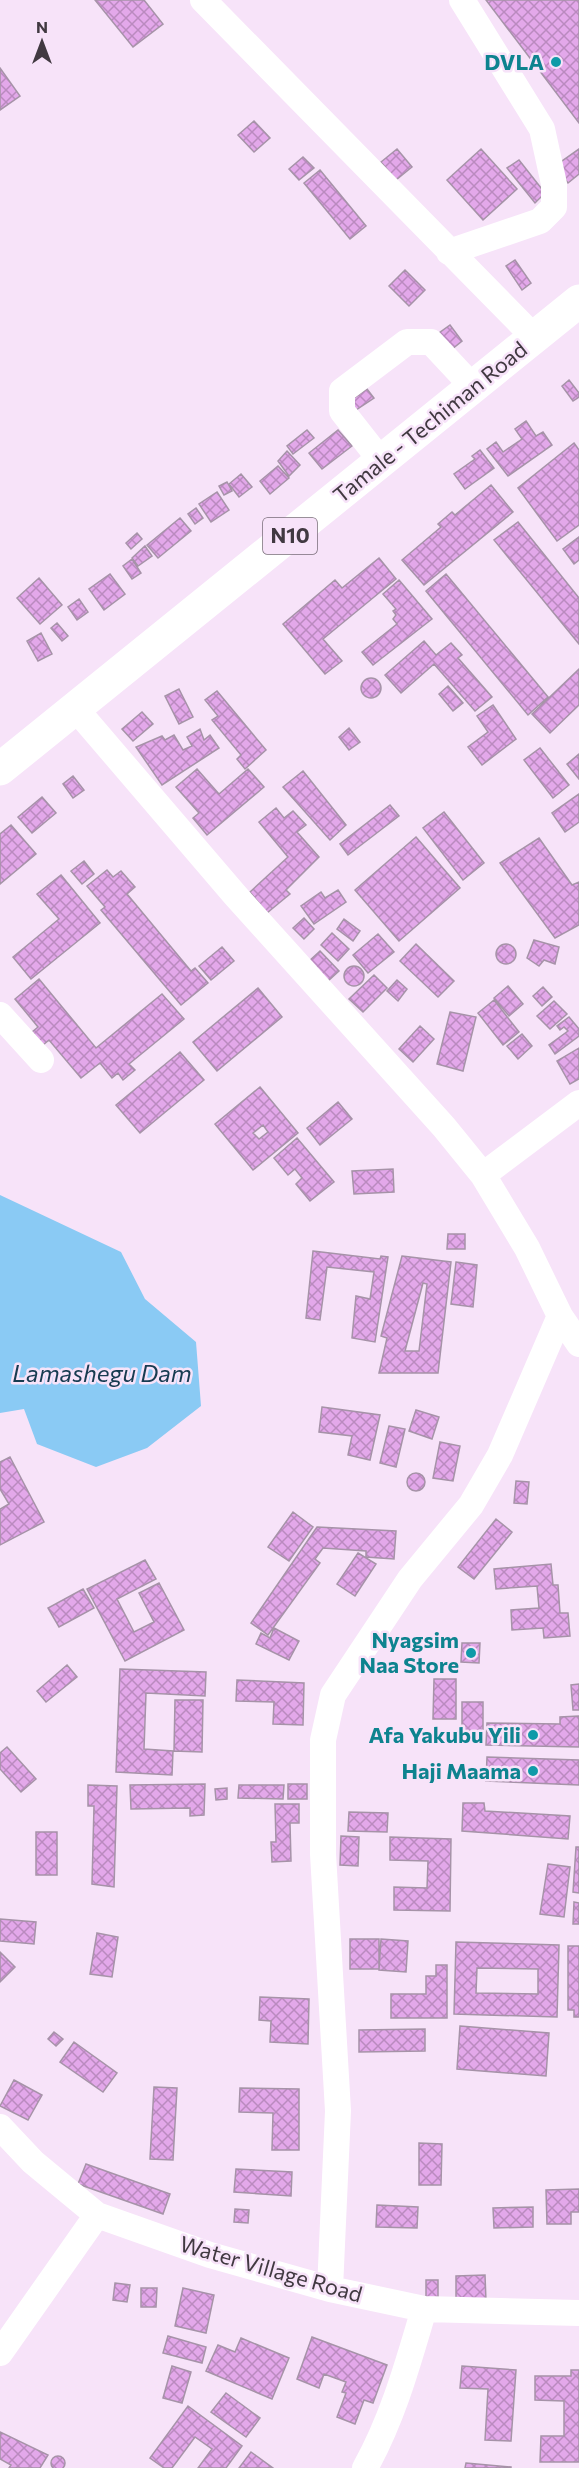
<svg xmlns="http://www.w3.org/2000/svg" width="579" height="2468" viewBox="0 0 579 2468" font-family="Commissioner,sans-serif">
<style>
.water{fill:#8acaf4}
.building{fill:url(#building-cross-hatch);stroke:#a693a8;stroke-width:1.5;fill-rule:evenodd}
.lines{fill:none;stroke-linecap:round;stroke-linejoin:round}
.minor{stroke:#fff;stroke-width:26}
.highway{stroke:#fff;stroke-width:33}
.culture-dot{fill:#0f9aa8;stroke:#f7e3f9;stroke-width:2}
.labels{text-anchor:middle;stroke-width:5;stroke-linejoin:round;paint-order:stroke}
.shield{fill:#f7e3f9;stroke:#786c78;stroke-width:1.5}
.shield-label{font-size:21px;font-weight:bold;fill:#413941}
.culture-label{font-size:22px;font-weight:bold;fill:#0d838f;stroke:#f7e3f9;text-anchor:end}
.street-label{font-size:22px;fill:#413941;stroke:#f7e3f9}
.water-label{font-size:24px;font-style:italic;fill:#173b51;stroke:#f7e3f9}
</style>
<defs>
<pattern id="building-cross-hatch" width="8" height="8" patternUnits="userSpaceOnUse" patternTransform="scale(1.5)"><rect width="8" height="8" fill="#e3a8ea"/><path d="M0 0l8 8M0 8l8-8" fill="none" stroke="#ba8abf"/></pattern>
</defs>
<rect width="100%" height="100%" fill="#f7e3f9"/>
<path class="water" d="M0 1195 121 1252 145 1299 196 1342 201 1406 147 1448 96 1467 37 1444 24 1409 0 1413Z"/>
<path class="building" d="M95 0H144L163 24 133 47Z
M486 0H579V123Z
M0 68 20 96 0 110Z
M254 121 270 138 254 152 238 135Z
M397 149 412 167 396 180 381 162Z
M481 149 517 189 483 220 447 180Z
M579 149V174L568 183 555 166Z
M303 157 314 168 299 180 289 169Z
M519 160 545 193 535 203 507 168Z
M320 170 366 226 350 239 304 183Z
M515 260 531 283 522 290 506 266Z
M405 270 425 290 409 306 389 286Z
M450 325 462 341 451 350 439 333Z
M569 380 579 393V397L573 401 562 386Z
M367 389 374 398 356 410 350 401Z
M526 421 536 436 543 432 552 445 508 476 487 449 496 442 503 452 522 439 515 429Z
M307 430 314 438 293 454 287 446Z
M338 430 352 446 322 469 309 453Z
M574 443 579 450V525L557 541 518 488Z
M480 450 494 468 465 489 454 474 475 459 472 456Z
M287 451 300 465 289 476 278 461Z
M278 466 289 478 270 494 260 481Z
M241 474 252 487 239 497 229 484Z
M227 482 232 491 224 495 219 486Z
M491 485 513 512 424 585 402 560 441 527 438 524 452 512 455 515Z
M217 492 229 510 211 522 199 504Z
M196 508 203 518 195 524 188 514Z
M180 518 191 531 158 558 147 545Z
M518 522 579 598V644L494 540Z
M137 533 142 539 131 549 126 543Z
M579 537V560L574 564 563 549Z
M145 546 152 556 138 566 132 558Z
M379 558 396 579 323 639 342 661 325 674 283 624 335 580 342 588Z
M132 559 141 573 132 579 123 566Z
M110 574 125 594 104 610 89 589Z
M446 574 548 697 528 715 426 591Z
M39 578 62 605 40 624 17 598Z
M399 580 432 619 373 665 362 652 397 624 393 619 396 615 393 611 396 609 383 594Z
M79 599 88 612 77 620 68 607Z
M57 623 68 636 62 641 51 628Z
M41 633 52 654 38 661 27 641Z
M424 641 436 655 451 643 462 655 458 658 492 697 475 711 434 664 401 693 385 675Z
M579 669V705L550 733 532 714Z
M361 688a10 10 0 1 1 20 0a10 10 0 1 1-20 0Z
M448 686 463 703 453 711 439 694Z
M179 689 193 717 179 724 165 696Z
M217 691 266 750 245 769 237 759 241 755 212 720 218 716 205 700Z
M493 705 516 739 482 765 468 747 488 732 477 716Z
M142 712 153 724 133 741 122 729Z
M349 728 360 742 349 750 339 737Z
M200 729 204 740 210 735 219 748 162 785 136 747 162 736 165 740 174 735 183 750 192 746 187 737Z
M540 748 569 785 553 798 524 760Z
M579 754V779L567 764Z
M197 769 219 794 248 769 264 787 207 835 193 818 199 813 176 787Z
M303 771 346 825 330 840 283 787Z
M73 776 84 790 73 798 63 784Z
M579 794V822L565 832 552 813Z
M42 797 56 813 32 833 18 817Z
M390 805 399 816 348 855 340 844Z
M276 808 284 818 293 811 306 825 297 832 319 857 286 890 290 894 267 913 250 892 288 857 259 822Z
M444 812 484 863 463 880 423 828Z
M11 825 36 854 0 884V834Z
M416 837 460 888 399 941 355 890Z
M539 838 572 885 579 882V925L555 938 500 863Z
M84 861 94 874 82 884 71 871Z
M107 870 113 877 121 871 135 887 127 894 191 971 195 968 208 983 181 1005 101 910 105 907 87 886Z
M61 875 100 923 31 979 13 957 59 919 37 894Z
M338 890 346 902 314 924 301 906 321 892 325 898Z
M304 918 314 929 304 939 293 928Z
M344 919 360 931 353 941 337 929Z
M332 933 349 949 338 961 321 945Z
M378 934 394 952 368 973 353 955Z
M534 940 559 947 555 964 544 960 539 966 527 958Z
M416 944 454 981 438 997 400 961Z
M496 954a10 10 0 1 1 20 0a10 10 0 1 1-20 0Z
M222 947 234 961 211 980 199 966Z
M320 951 339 971 327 982 308 962Z
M344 976a10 10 0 1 1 20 0a10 10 0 1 1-20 0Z
M374 975 387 988 363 1012 349 999Z
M39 979 96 1048 162 994 184 1019 129 1064 135 1070 123 1080 118 1073 112 1078 100 1063 81 1078 49 1040 43 1045 32 1032 38 1027 15 999Z
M397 980 407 989 398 1001 387 991Z
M508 986 523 1004 509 1016 494 998Z
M543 987 552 997 542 1006 533 996Z
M258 988 282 1017 217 1071 193 1042Z
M494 1000 519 1032 503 1045 478 1013Z
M554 1001 567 1014 550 1029 537 1016Z
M450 1012 476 1017 463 1071 437 1064Z
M569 1017 579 1029V1036L555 1054 549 1045 568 1031 564 1027 560 1030 557 1026Z
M420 1026 434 1039 413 1062 399 1049Z
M522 1034 532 1046 518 1059 507 1046Z
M579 1048V1079L570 1084 557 1061Z
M180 1052 204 1080 140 1133 116 1105Z
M260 1087 298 1133 253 1170 215 1124ZM263 1125 268 1132 259 1139 253 1133Z
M338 1102 352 1119 320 1145 307 1128Z
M297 1138 334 1182 310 1201 296 1184 302 1178 295 1169 288 1175 274 1158Z
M393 1169 394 1192 354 1194 352 1171Z
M448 1234H465V1249H447Z
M313 1251 380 1259 381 1256 388 1257 375 1342 352 1338 356 1296 370 1299 374 1272 327 1267 320 1320 306 1318Z
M402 1256 451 1262 438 1373H379L387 1338 381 1336ZM423 1283 427 1284 419 1351H405Z
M456 1262 477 1265 473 1307 451 1304Z
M322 1407 380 1415 370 1460 348 1455 352 1436 319 1432Z
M416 1410 439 1417 432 1439 409 1431Z
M389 1426 405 1429 396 1467 380 1463Z
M440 1442 460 1446 453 1481 433 1478Z
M10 1457 44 1522 0 1545V1509L9 1504 0 1489V1462Z
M407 1482a9 9 0 1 1 18 0a9 9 0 1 1-18 0Z
M516 1481 529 1482 527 1504 514 1503Z
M293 1512 313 1527 289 1561 268 1547Z
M496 1519 512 1532 474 1579 458 1567Z
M317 1527 396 1531 394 1559 366 1557V1551L323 1548 315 1559 320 1563 268 1635 251 1623Z
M358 1553 376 1564 355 1596 337 1584Z
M145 1560 156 1579 117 1599 134 1632 154 1622 139 1593 159 1583 184 1630 125 1661 87 1589Z
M551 1564 553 1585H558L560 1613H568L570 1636 544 1638 543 1628 512 1630 511 1610 539 1608 537 1586 496 1589 494 1569Z
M83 1589 94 1608 59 1627 48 1608Z
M274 1628 299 1641 289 1660 256 1644 261 1633 270 1638Z
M462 1643H480L479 1663 461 1662Z
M67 1665 77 1677 46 1702 37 1691Z
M120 1669 206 1672 205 1696 146 1693 144 1749 173 1751 172 1775 116 1772Z
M434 1679H456V1719H433Z
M237 1680 304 1683 303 1725 273 1724 274 1702 236 1701Z
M579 1684V1710H573L571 1685Z
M175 1700H203L202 1752 174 1751Z
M462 1702H483V1731H462Z
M579 1716V1747L486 1745 487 1723 560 1724V1717Z
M7 1747 36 1779 21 1792 0 1769V1753Z
M487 1757 579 1760V1785L486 1781Z
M205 1784 204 1815 190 1816V1808L131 1809 130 1785Z
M288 1784H307V1799H288Z
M88 1785 117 1786 114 1887 92 1884 94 1806H88Z
M239 1785H284L283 1799 238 1798Z
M227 1788V1799L216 1800 215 1789Z
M463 1803H484L485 1811 570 1816 568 1839 462 1831Z
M275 1804H299V1823H290L291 1861 272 1862 271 1842H276Z
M349 1812 388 1813 387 1832 348 1831Z
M36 1832H57V1875H36Z
M341 1836 359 1837 358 1866 340 1865Z
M390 1837 451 1839 450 1911 394 1910V1887L427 1888 428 1861 390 1860Z
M576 1847H579V1893L573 1892Z
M548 1864 570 1867 564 1917 540 1914Z
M574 1902 579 1903V1924H573Z
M0 1919 36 1922 34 1944 0 1941Z
M97 1933 118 1937 112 1977 90 1974Z
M350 1939H379V1969H350Z
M381 1939 408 1941 406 1972 379 1970Z
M456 1942 559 1945 557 2017 454 2014ZM477 1968 538 1969V1994L476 1993Z
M568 1946H579V2017H574V2010H568Z
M0 1952 15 1967 0 1982Z
M436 1965H447V2018H391V1994H426V1976H436Z
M260 1997 309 1999 308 2044 270 2042 271 2021 259 2020Z
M460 2026 549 2033 546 2076 457 2069Z
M425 2029V2051L359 2052V2030Z
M54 2032 63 2039 56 2046 48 2039Z
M74 2042 117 2073 103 2092 60 2062Z
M14 2080 42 2095 28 2120 0 2106Z
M154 2087 177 2088 173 2160 150 2159Z
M240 2088 299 2089V2150H272L273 2113 239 2112Z
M419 2143 442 2144 441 2185H419Z
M86 2164 170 2194 163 2214 78 2184Z
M236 2169 292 2172 291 2196 234 2192Z
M579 2189V2212H571V2224H547L546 2190Z
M377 2205 418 2207 417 2228 376 2227Z
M533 2207V2227L494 2228 493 2208Z
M235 2209 249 2210 248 2223 234 2222Z
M485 2275 486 2301 456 2302V2276Z
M426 2280H438V2300H426Z
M115 2283 130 2285 127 2302 113 2300Z
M141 2288H157L156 2307H141Z
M183 2288 214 2295 206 2333 175 2326Z
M168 2336 206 2347 202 2363 163 2353Z
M312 2337 387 2365 373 2403 364 2400 355 2424 337 2417 346 2393 342 2392 346 2382 324 2374 319 2388 297 2379Z
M241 2338 289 2358 272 2399 206 2371 218 2345 235 2352Z
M172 2366 191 2372 182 2403 163 2398Z
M462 2366 516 2370 511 2441 485 2440 488 2389 460 2388Z
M571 2370H579V2462H540L541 2436H564V2401L535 2400V2376H571Z
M226 2393 260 2418 246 2437 211 2412Z
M188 2406 242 2446 226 2468H198L212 2449 195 2437 172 2468H164L150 2458Z
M0 2432 48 2455 40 2468H9L11 2465 0 2459Z
M251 2452 273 2468H239Z
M51 2463a7 7 0 1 1 14 0a7 7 0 1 1-14 0Z
M466 2463 511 2467V2468H465Z"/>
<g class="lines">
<path class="minor" d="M203 0 534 337
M449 252 540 221 554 207V184L542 129 462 0
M382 462 342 411V391L407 342H431L473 387
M75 708 235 895 444 1127 483 1175 527 1248 560 1316 500 1455 471 1505 410 1579 333 1695 323 1740V1854L338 2111 330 2289
M0 1015 41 1060
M483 1175 579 1103
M560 1316 579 1344
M0 2127 33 2162 97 2215 210 2255 330 2289 424 2309 579 2313
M0 2353 97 2215
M365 2468C393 2418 408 2363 424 2309"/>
<path class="highway" d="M0 769 579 301"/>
</g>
<g class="culture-dot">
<circle cx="556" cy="62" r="6"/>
<circle cx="471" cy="1653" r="6"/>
<circle cx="533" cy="1735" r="6"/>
<circle cx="533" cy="1771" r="6"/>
</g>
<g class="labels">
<rect class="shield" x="263" y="518" width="54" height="36" rx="4.5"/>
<g class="shield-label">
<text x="290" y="543">N10</text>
</g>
<g class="culture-label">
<text x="544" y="70">DVLA</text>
<text x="459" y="1648">Nyagsim<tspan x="459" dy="25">Naa Store</tspan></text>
<text x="521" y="1743">Afa Yakubu Yili</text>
<text x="521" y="1779">Haji Maama</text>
</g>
<g class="street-label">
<text transform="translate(430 422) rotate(-39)" y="8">Tamale - Techiman Road</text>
<text transform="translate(271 2269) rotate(16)" y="8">Water Village Road</text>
</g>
<g class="water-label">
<text x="102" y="1382">Lamashegu Dam</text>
</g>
</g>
<g transform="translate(42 42)" stroke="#f7e3f9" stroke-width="4.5" paint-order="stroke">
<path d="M0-4.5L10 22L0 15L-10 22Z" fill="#413941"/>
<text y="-9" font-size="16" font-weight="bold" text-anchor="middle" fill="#413941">N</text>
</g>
</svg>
